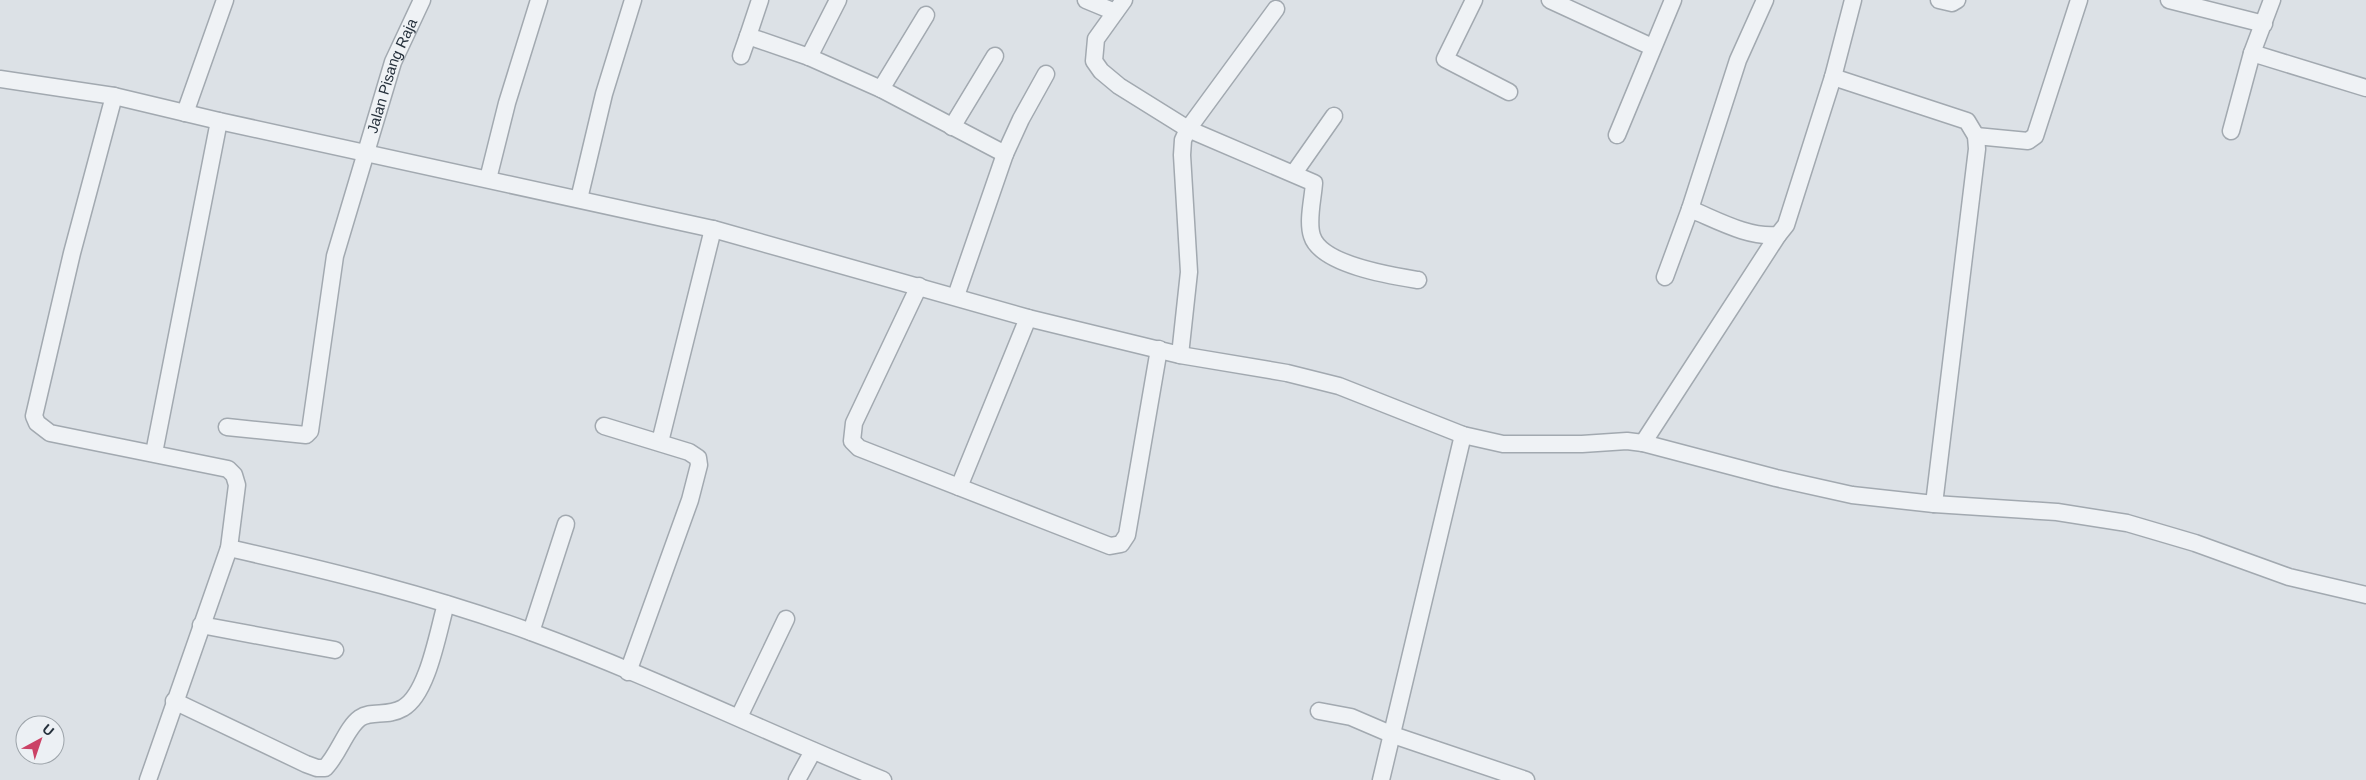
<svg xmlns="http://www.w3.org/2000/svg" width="2366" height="780" viewBox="0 0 2366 780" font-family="Arial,sans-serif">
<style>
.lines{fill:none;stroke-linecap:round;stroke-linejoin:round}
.street-casing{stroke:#a2a9b0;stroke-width:19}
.street{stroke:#eff2f5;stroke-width:16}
.labels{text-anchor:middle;stroke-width:4;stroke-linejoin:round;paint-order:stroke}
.street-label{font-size:15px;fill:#26313c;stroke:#ecf0f4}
</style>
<rect width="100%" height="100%" fill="#dce1e6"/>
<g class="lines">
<g class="street-casing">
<g id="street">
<path d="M760 0 748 36 809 57 881 89 1005 154"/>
<path d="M1086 0 1115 12"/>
<path d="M1124 0 1096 39 1094 61 1101 71 1119 86 1188 129 1314 183C1313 199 1307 221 1312 236 1321 265 1393 276 1418 280"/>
<path d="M1474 0 1445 59 1509 92"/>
<path d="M1550 0 1652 47"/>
<path d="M1765 0 1738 60 1690 209C1717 220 1748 238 1778 235L1786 225 1833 77 1853 0"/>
<path d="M1939 0 1952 3 1957 0"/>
<path d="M2169 0 2264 24"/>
<path d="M2252 53 2366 88"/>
<path d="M741 56 748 36"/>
<path d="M809 57 838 0"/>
<path d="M1833 77 1967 121 1976 136 1977 149 1934 504"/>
<path d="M0 79 114 96 219 121 713 229 1028 318 1180 355 1287 373 1339 386 1463 435 1503 444H1582L1627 441 1643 443 1776 478 1852 495 1934 504 2057 512 2127 523 2195 543 2289 577 2366 595"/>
<path d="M881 89 926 15"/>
<path d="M114 96 72 253 34 416 37 423 50 433 228 469 234 475 237 485 229 548 148 780"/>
<path d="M185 113 225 0"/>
<path d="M952 127 995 56"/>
<path d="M2231 131 2252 53 2272 0"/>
<path d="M1617 135 1673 0"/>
<path d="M1976 136 2028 141 2035 136 2079 0"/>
<path d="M1294 173 1334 116"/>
<path d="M488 179 507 103 539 0"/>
<path d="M579 199 604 94 633 0"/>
<path d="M1665 277 1690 209"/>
<path d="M919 286 854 423 852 441 859 448 1110 546 1121 544 1127 535 1159 349"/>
<path d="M956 296 1005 154 1021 119 1046 74"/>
<path d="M1180 355 1189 272 1182 155 1183 140 1188 129 1276 9"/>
<path d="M604 426 689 452 698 458 699 465 690 500 628 672"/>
<path id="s1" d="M227 427 306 435 310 431 335 256 393 62 422 0"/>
<path d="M660 442 713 229"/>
<path d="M1643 443 1778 235"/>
<path d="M154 453 219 121"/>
<path d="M959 487 1028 318"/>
<path d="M229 548C331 571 433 596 531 632 651 676 765 732 883 780"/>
<path d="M201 625 335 650"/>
<path d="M531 632 566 524"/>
<path d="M174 701 306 764 317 768H325C339 754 346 728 360 718 371 710 388 717 403 708 428 694 438 631 446 604"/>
<path d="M1319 711 1351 717 1393 735 1526 780"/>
<path d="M739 717 786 619"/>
<path d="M797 780 813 751"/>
<path d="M1381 780 1463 435"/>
</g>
</g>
<use href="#street" class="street"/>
</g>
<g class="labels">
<g class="street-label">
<text dy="5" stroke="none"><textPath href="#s1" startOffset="451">Jalan Pisang Raja</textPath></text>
</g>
</g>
<g transform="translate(40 740) rotate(40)"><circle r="24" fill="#ecf0f4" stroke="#9da4aa"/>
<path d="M0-4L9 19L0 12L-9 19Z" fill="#cb4266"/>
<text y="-8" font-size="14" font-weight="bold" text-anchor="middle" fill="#26313c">U</text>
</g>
</svg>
